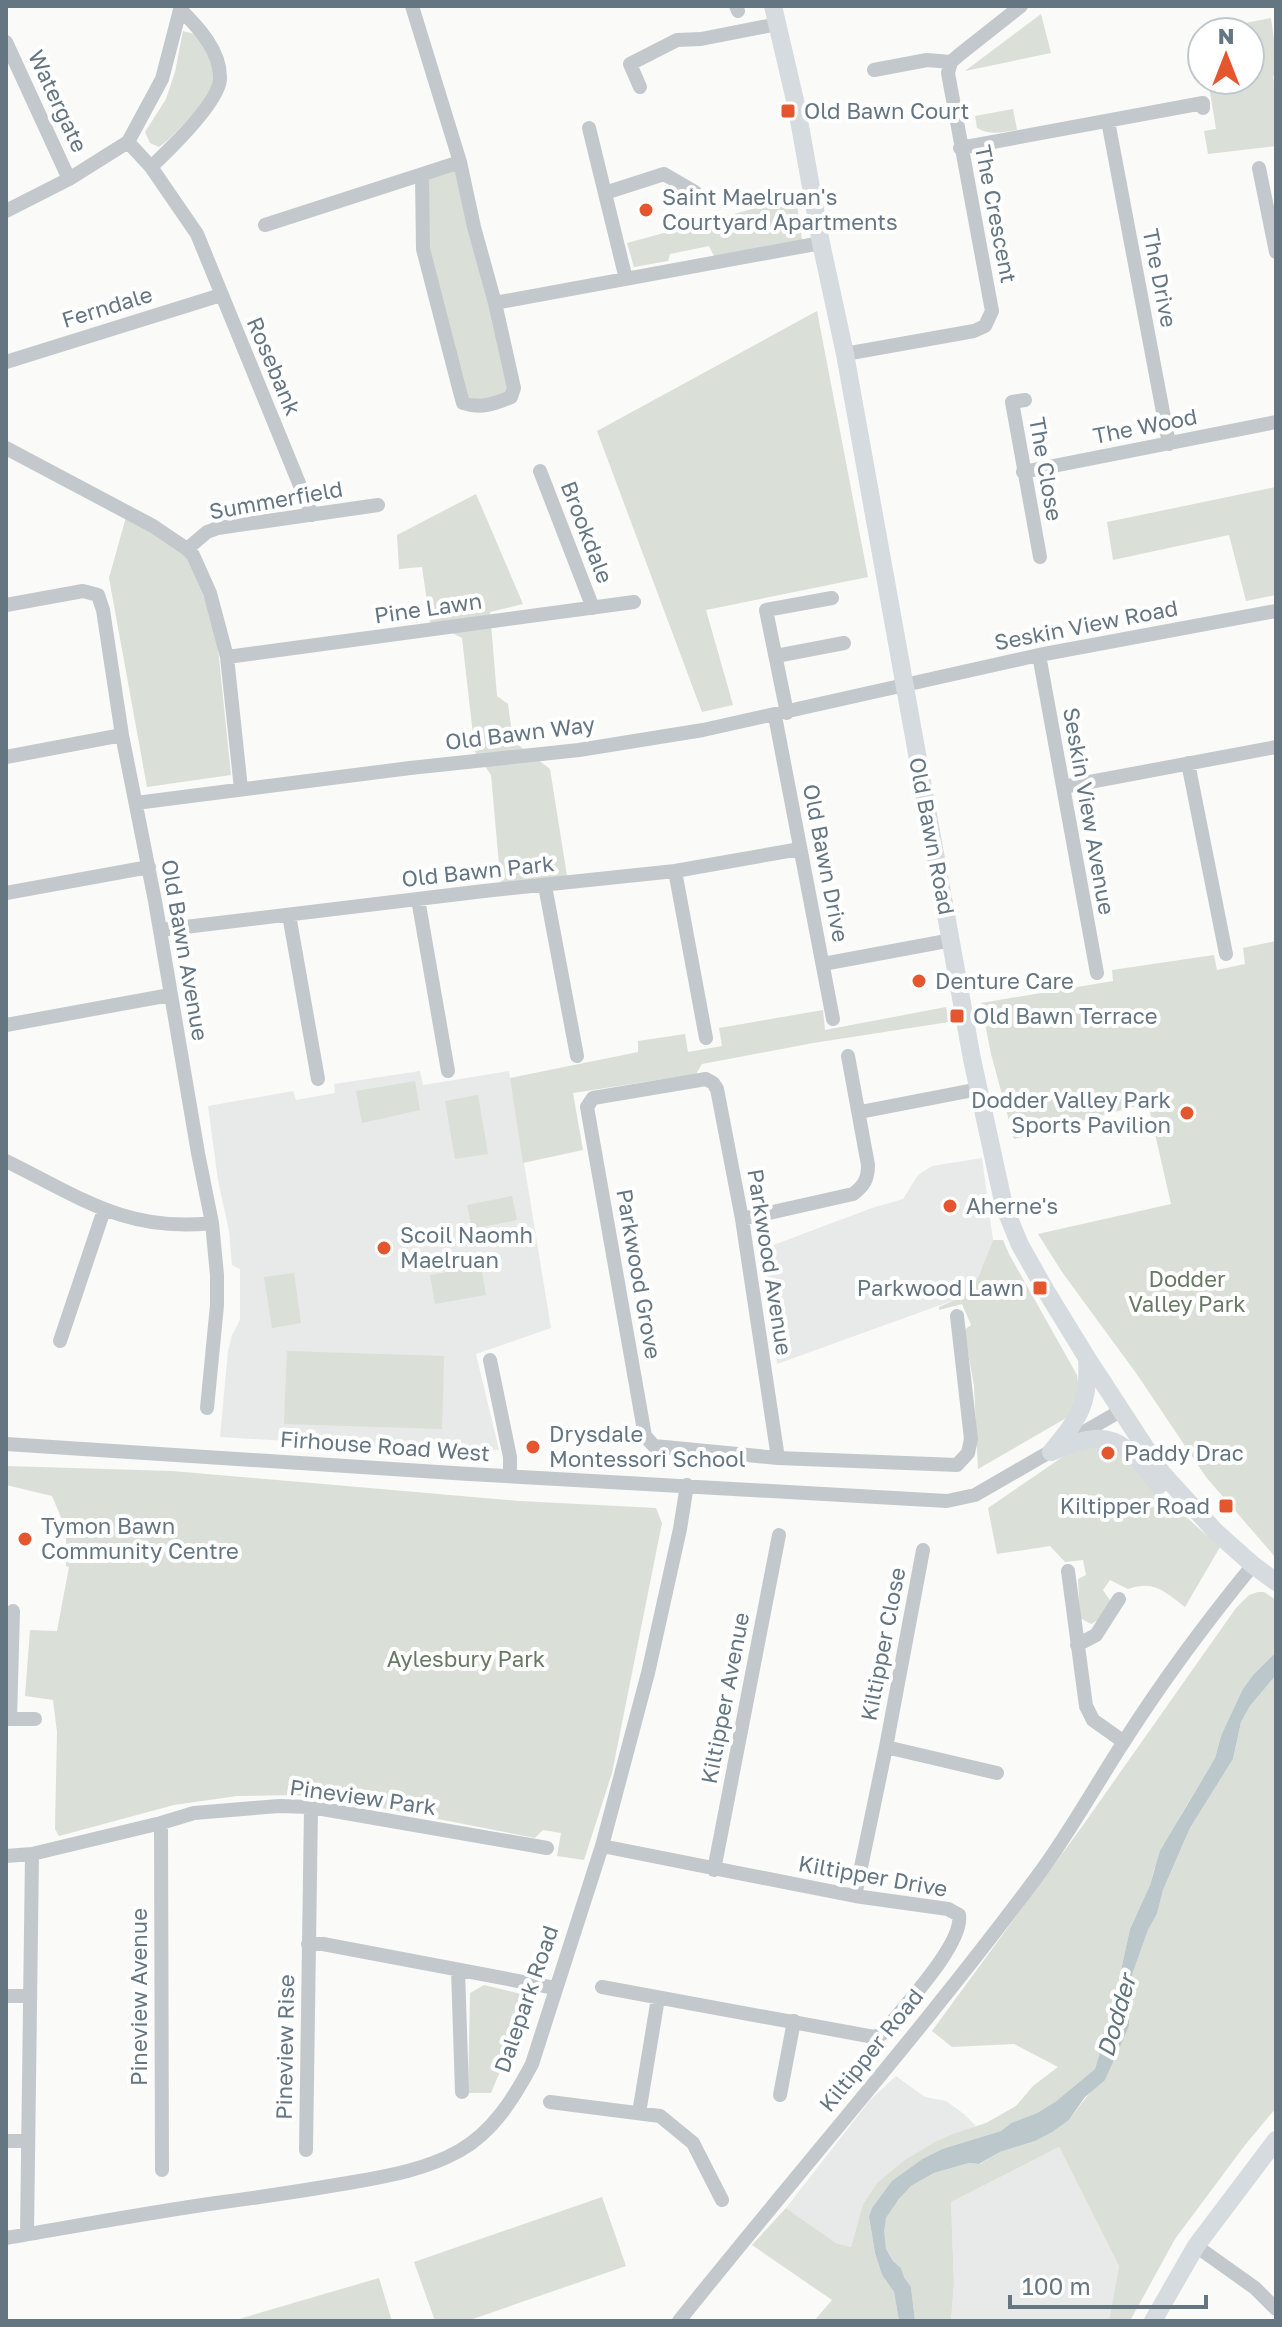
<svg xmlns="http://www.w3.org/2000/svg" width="1282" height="2327" viewBox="0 0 1282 2327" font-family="'Golos Text',sans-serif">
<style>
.built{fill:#e8e9e9}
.green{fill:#dadfd7}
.water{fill:#bbc7cb}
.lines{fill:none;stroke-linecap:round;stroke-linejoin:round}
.minor{stroke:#c3c8cc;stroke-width:14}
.major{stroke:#d6dbdf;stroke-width:18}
.poi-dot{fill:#e4572e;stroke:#fff;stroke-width:3}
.labels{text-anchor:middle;stroke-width:8;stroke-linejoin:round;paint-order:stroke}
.street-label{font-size:22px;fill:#657683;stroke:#fff}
.poi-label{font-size:22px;fill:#657683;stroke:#fff;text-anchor:start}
.park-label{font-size:22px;fill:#687a64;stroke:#fff}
.water-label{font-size:24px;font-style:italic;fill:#60757c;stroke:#fff}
</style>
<rect width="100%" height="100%" fill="#fafaf8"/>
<path class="built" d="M420 1071 423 1085 509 1071 551 1328 476 1354 499 1450 371 1446 220 1437 228 1351 232 1335 240 1320V1269L232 1265 229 1231 218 1180 208 1106 293 1091 296 1100 335 1093 334 1084Z
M982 1158 993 1240 971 1294 777 1364 760 1250 872 1208 903 1199 918 1175 932 1166Z
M896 2076 925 2097 946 2101 964 2114 976 2126 958 2132 877 2183 863 2204 851 2247 836 2243 786 2208 870 2100Z
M1059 2147 1119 2266 1109 2321H951L954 2284 951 2202Z"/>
<path class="green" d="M1041 14 1051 53 965 71Z
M1271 18 1276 54V75L1273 76 1276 94V146L1208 154 1204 131 1216 129 1208 80H1250V32H1202V45L1200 32Z
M183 31 198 35C220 72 222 83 192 115 181 126 172 138 159 147L150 143 145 132 166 99 175 72Z
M1013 109 1017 130C1002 132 991 136 977 128L975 116Z
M460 162 511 397 463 403 423 249 422 175Z
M796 197 803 247 717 262 709 246 670 254 668 261 634 267 627 243Z
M817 311 868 577 706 610 733 705 702 712 597 431Z
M1276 487V595L1246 601 1229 535 1113 560 1107 522Z
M476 494 523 604 490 612 497 696 508 704 513 741 550 769 567 876 501 887 491 775 475 752 462 638 430 622 422 567 399 569 397 535Z
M126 517 188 556 216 629 231 775 147 787 109 578Z
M1276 941V1558L1206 1477 1136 1373 1062 1272 1038 1234 1171 1204 1148 1103 1014 1139 991 1054 981 1003 1113 981 1112 970 1214 955 1217 970 1245 964 1243 948Z
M946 1007 949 1022 813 1043 702 1064 696 1074 573 1093 583 1150 523 1163 510 1078 638 1052V1041L685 1034 688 1052 722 1046 719 1028 823 1010 825 1030Z
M415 1081 420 1110 362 1123 356 1091Z
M478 1095 488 1154 455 1159 445 1101Z
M512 1196 517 1220 472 1229 467 1205Z
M993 1240H1003L1009 1254 1077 1375 1080 1397 1068 1417 978 1469 974 1386 964 1330 971 1325 962 1304 939 1310V1307L972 1292Z
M481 1266 486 1295 435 1304 430 1275Z
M294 1273 301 1323 272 1328 264 1277Z
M287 1351 444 1356 442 1429 284 1424Z
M1107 1444C1146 1477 1181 1514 1220 1547L1185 1607C1163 1591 1155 1580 1128 1589L1110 1580 1103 1590 1111 1602 1102 1618 1091 1624 1080 1618 1078 1579 1086 1575 1083 1560 1065 1562 1050 1546 997 1554 988 1508 1061 1458 1079 1448Z
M6 1466 172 1471 520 1501 656 1508 662 1523 612 1773 584 1860 557 1856 561 1833 543 1830 535 1838 330 1798 295 1795 237 1796 174 1805 59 1836 55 1829 57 1732 53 1700 25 1696 30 1630 57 1631 69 1567 66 1566V1529L52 1496 6 1485Z
M1258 1592H1264L1276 1600V1652L1254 1674 1221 1736 1215 1758 1181 1815 1154 1870 1150 1885 1130 1929 1112 2011 1095 2069 1055 2102 1037 2113 1011 2123 1001 2131 942 2149 924 2158 869 2217 875 2253 882 2275 894 2292 899 2321H814L832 2300 752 2245 786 2208 836 2243 851 2247 863 2204 877 2183 905 2160 935 2142 958 2132 986 2123 1016 2106 1033 2086 1058 2067 1014 2044 952 2047 932 2031 1081 1828 1236 1608 1249 1595Z
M1276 1675V2108L1245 2145 1175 2239 1130 2321H1109L1119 2266 1059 2147 951 2202 954 2284 951 2321H915L911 2287 904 2277 901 2268 893 2261 886 2249 883 2231 886 2218 899 2199 911 2186 934 2173 969 2163 980 2164 1000 2152 1035 2141 1069 2120 1116 2058 1119 2044 1129 2026V1995L1132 1975 1148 1930 1157 1914 1163 1890 1190 1828 1233 1759 1241 1722 1250 1706Z
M484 1985 525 1995 529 2002 491 2093H468L470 1993Z
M602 2197 626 2266 467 2321H435L414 2262Z
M379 2278 392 2321H232Z"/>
<path class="water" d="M1276 1652V1675L1250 1706 1241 1722 1233 1759 1190 1828 1163 1890 1157 1914 1148 1930 1132 1975 1129 1995V2026L1105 2080 1085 2097 1069 2120 1052 2132 1035 2141 1000 2152 979 2164 969 2163 934 2173 911 2186 899 2199 886 2218 884 2231 886 2249 893 2261 901 2268 904 2277 911 2287 915 2321H899L894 2292 882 2275 875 2253 869 2217 872 2208 892 2181 924 2158 942 2149 1001 2131 1011 2123 1037 2113 1055 2102 1095 2069 1112 2011 1130 1929 1150 1885 1160 1851 1215 1758 1221 1736 1243 1689 1254 1674Z"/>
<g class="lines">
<path class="minor" d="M412 6 460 162 474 227 495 303 514 388 511 397C495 404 480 409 463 403L460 392 423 249 422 175
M736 6 738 11
M6 42 69 179
M874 70 927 60 951 62
M640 87 630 64 677 40 701 39 778 24
M1108 121 1169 444
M589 128 626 279
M128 142 151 167 197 234 312 515
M960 148 1203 103V108
M151 167C169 150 219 102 220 79 221 51 198 27 180 9
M1259 168 1276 252
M605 193 664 174 695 192
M6 211 69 179 128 142 162 79 181 6
M265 225 460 162
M495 303 821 243
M845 354 974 331 985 326 992 311 948 73 951 62 959 55 1021 6
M6 362 221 295
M1025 400 1012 402 1040 557
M6 448 153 526 187 549 193 555 210 593 227 657 241 789
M540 471 593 608
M1023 472 1276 422
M187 549 207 532 218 528 378 505
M6 605 83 591 98 595 103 610 122 735 155 901 198 1153 212 1223 217 1275V1305L207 1408
M1039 655 1097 973
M776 656 844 643
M227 657 634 602
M787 713 766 610 832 598
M775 716 833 1019
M6 757 122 735
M1188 763 1226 954
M1063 787 1276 747
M136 803 410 768 579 750 703 730 1039 655 1276 611
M675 871 706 1038
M545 886 577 1056
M6 893 149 867
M418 899 448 1071
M289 915 318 1079
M160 930 484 891 675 871 800 849
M823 964 952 940
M6 1025 170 995
M860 1112 979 1089
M6 1161C78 1196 126 1233 212 1223
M742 1219 853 1194C864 1186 868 1179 868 1165L848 1056
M60 1341 104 1210
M490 1360 510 1457V1476
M6 1444 469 1474 947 1501 975 1495 1122 1410
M778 1458 742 1219 717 1089 713 1083 706 1079 593 1098 587 1107 645 1436 654 1446 778 1458 957 1465 968 1453 971 1439 957 1316
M1068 1571 1086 1706 1093 1720 1124 1742
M1077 1645 1096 1635 1119 1599
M6 1719H35
M10 1719 13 1611
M886 1747 997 1773
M161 1823 162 2170
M6 1856 32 1854 161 1823 194 1813 279 1806 311 1807 547 1848
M714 1870 779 1535
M855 1896 886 1747 923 1550
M308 1944H323L555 1988
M458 1970 462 2092
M602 1987 874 2037 882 2034 887 2028C905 2005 964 1943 959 1915L948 1909 855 1896 602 1846
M6 1996H29
M780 2095 794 2021
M550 2102 660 2116 693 2143 722 2200
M639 2113 658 1998
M6 2141H28
M306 2150 311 1807
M27 2234 32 1854
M6 2238C76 2226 146 2213 216 2203 262 2197 308 2190 354 2182 389 2176 427 2169 459 2151 493 2132 514 2098 532 2064L602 1846 648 1673 680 1529 687 1485
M1196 2246 1255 2288 1276 2309
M679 2321C797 2173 923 2030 1036 1878 1069 1834 1095 1786 1125 1740 1164 1679 1207 1621 1253 1565"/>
<path class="major" d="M773 6 797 109 821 243 845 354 972 1059 1004 1206 1020 1245 1046 1291 1087 1358 1162 1473 1216 1532 1253 1565 1276 1582
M1051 1452C1064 1447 1080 1440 1094 1439 1125 1436 1141 1465 1159 1485
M1051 1452C1079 1418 1090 1404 1087 1358
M1153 2321 1196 2246 1276 2140"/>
</g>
<g class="poi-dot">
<rect x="780" y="103" width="16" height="16" rx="4"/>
<circle cx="646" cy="210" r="8"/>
<circle cx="919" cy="981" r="8"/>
<rect x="949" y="1008" width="16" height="16" rx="4"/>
<circle cx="1187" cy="1113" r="8"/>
<circle cx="950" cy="1206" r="8"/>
<circle cx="384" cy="1248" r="8"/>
<rect x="1032" y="1280" width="16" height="16" rx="4"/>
<circle cx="533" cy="1447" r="8"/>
<circle cx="1108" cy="1453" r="8"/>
<rect x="1218" y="1498" width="16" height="16" rx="4"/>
<circle cx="25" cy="1539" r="8"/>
</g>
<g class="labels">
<g class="street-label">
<text transform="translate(58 101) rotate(65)" y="8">Watergate</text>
<text transform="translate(996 214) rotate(79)" y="8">The Crescent</text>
<text transform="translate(1160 278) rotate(79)" y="8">The Drive</text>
<text transform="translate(107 307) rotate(-17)" y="8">Ferndale</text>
<text transform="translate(274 366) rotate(67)" y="8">Rosebank</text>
<text transform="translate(1145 426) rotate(-11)" y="8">The Wood</text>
<text transform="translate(1046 469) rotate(80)" y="8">The Close</text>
<text transform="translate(276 500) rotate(-10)" y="8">Summerfield</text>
<text transform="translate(587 532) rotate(69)" y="8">Brookdale</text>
<text transform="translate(428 608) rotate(-8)" y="8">Pine Lawn</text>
<text transform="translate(1086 625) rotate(-11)" y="8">Seskin View Road</text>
<text transform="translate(520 733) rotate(-7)" y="8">Old Bawn Way</text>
<text transform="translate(1089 811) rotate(80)" y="8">Seskin View Avenue</text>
<text transform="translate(932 836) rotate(79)" y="8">Old Bawn Road</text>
<text transform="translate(826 863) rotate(79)" y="8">Old Bawn Drive</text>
<text transform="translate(478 871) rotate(-6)" y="8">Old Bawn Park</text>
<text transform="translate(185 950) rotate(80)" y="8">Old Bawn Avenue</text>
<text transform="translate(770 1262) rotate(81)" y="8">Parkwood Avenue</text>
<text transform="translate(639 1274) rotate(80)" y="8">Parkwood Grove</text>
<text transform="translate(385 1446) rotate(4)" y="8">Firhouse Road West</text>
<text transform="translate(883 1644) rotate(-79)" y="8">Kiltipper Close</text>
<text transform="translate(725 1698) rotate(-79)" y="8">Kiltipper Avenue</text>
<text transform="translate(363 1797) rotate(8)" y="8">Pineview Park</text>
<text transform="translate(873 1876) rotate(10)" y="8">Kiltipper Drive</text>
<text transform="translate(139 1997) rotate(-90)" y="8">Pineview Avenue</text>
<text transform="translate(526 1999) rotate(-71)" y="8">Dalepark Road</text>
<text transform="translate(285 2047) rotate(-89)" y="8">Pineview Rise</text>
<text transform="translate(871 2050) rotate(-51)" y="8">Kiltipper Road</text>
</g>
<g class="poi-label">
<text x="804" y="119">Old Bawn Court</text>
<text x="662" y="205">Saint Maelruan's<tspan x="662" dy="25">Courtyard Apartments</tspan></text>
<text x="935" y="989">Denture Care</text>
<text x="973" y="1024">Old Bawn Terrace</text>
<text x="1171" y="1108" text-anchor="end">Dodder Valley Park<tspan x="1171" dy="25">Sports Pavilion</tspan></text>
<text x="966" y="1214">Aherne's</text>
<text x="400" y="1243">Scoil Naomh<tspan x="400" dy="25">Maelruan</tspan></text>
<text x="1024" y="1296" text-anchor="end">Parkwood Lawn</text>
<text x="549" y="1442">Drysdale<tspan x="549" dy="25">Montessori School</tspan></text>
<text x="1124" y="1461">Paddy Drac</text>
<text x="1210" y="1514" text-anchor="end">Kiltipper Road</text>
<text x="41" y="1534">Tymon Bawn<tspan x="41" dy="25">Community Centre</tspan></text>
</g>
<g class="park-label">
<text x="1187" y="1287">Dodder<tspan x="1187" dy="25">Valley Park</tspan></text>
<text x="466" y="1667">Aylesbury Park</text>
</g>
<g class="water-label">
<text transform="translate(1117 2016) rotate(-74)" y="8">Dodder</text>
</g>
</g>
<rect width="1282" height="2327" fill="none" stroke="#657683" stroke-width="16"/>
<g transform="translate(1226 56)"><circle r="38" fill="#ffffff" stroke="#c1c8cd" stroke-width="2"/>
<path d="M0-6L14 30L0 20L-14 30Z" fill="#e4572e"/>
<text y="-12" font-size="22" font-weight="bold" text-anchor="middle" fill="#657683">N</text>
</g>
<path d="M1010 2295v12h196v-12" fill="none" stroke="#657683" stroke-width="4"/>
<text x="1022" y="2295" font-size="24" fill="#657683" stroke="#ffffff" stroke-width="6" paint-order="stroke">100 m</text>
</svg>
